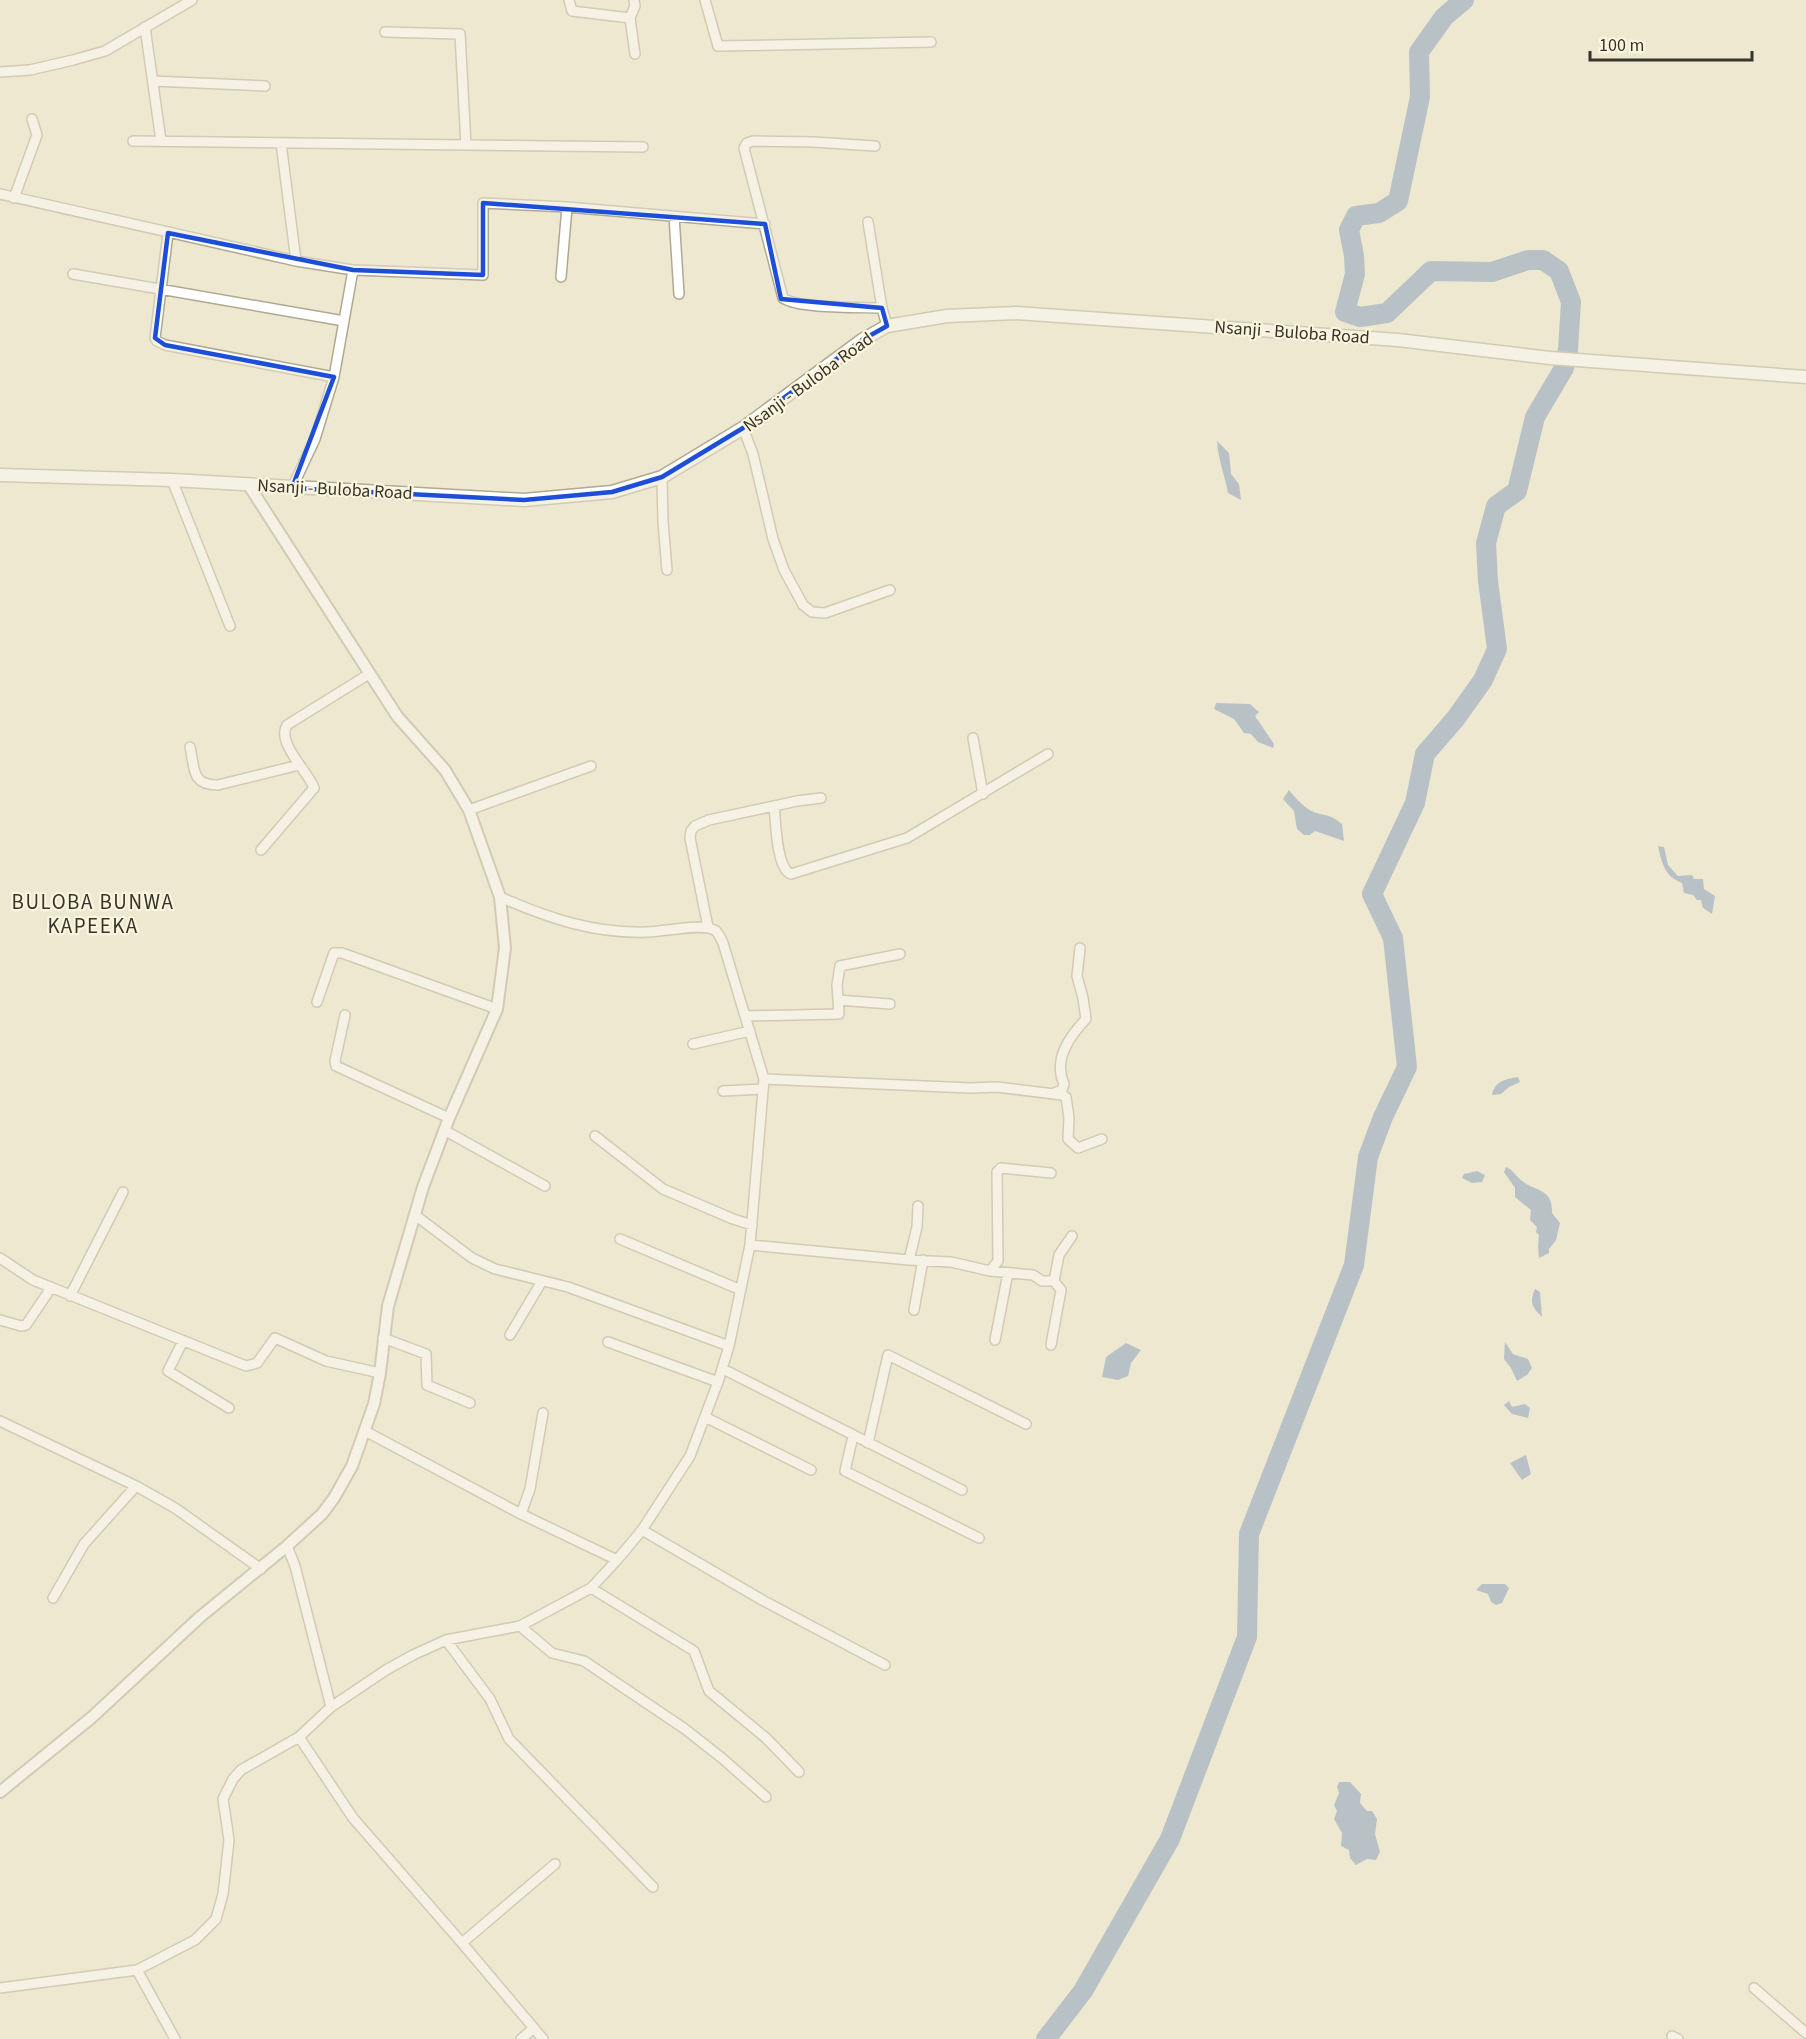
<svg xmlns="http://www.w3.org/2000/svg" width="1806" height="2039" viewBox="0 0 1806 2039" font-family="'Source Sans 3',sans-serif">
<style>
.water{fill:#7996bb}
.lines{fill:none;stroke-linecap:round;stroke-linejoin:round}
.river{stroke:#7996bb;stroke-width:20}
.minor-casing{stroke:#afa992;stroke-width:12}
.tertiary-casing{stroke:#afa992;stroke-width:14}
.secondary-casing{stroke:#afa992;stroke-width:15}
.minor{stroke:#fff;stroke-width:9}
.tertiary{stroke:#fff;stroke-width:10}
.secondary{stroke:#fff;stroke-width:12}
.marked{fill:none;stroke:#1d4ed8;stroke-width:4.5;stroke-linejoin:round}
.labels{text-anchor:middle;stroke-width:4.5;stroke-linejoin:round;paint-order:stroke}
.street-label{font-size:18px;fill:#37352b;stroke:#faf5dc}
.quarter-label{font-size:21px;letter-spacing:1.5px;fill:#37352b;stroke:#faf5dc}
</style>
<rect width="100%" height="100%" fill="#ede8cf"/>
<path class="water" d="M1217 441 1229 453 1231 474 1239 484 1241 500 1228 493C1225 475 1218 460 1217 441Z
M1216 703 1250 704 1259 712 1255 716 1274 744 1273 748 1258 742 1251 734 1244 733 1234 719 1214 709Z
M1289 790C1296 799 1308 812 1320 814 1331 816 1333 817 1342 824L1344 841 1315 831 1310 835H1304L1297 829 1294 811 1283 799Z
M1658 846 1664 847 1668 865 1678 876 1692 875 1694 879H1703L1704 889 1715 896 1712 914 1703 908 1701 900H1697L1693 895 1684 893 1682 883C1664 876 1662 863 1658 846Z
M1518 1077 1520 1082 1509 1087 1501 1094 1492 1095C1495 1081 1505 1079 1518 1077Z
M1506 1167C1513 1170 1515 1175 1521 1180 1534 1192 1553 1187 1552 1213L1560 1223 1556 1240 1549 1249V1253L1539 1258 1538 1246 1539 1235 1536 1232 1537 1227 1530 1220 1531 1210 1515 1197V1188L1504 1172Z
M1477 1171 1485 1175 1482 1182 1472 1183 1462 1178 1464 1174Z
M1535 1289 1540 1292 1542 1317C1532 1307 1529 1303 1535 1289Z
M1505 1342 1513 1354 1528 1359 1532 1368 1527 1375 1517 1381 1511 1368 1504 1359Z
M1126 1343 1141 1350 1131 1363 1128 1376 1118 1380 1102 1377 1106 1357Z
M1509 1401 1512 1407 1525 1404 1530 1408 1528 1418 1512 1414 1504 1405Z
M1526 1455 1531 1474 1522 1480 1510 1463Z
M1482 1584H1505L1509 1588 1502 1603 1496 1605 1491 1602 1488 1594 1476 1590Z
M1339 1782H1350L1361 1794 1360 1803 1367 1811H1372L1377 1819 1375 1834 1380 1852 1376 1860 1367 1859 1356 1865 1350 1858 1349 1850 1341 1846 1342 1833 1334 1819 1337 1811 1334 1805 1339 1793 1337 1787Z"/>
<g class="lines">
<path class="river" d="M1046 2039 1083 1991 1170 1839 1247 1637 1249 1534 1354 1265 1368 1157 1383 1117 1407 1067 1393 938 1372 894 1415 803 1425 754 1456 718 1483 680 1497 649 1488 581 1486 543 1496 506 1517 491 1535 417 1564 368 1568 349 1571 302 1559 271 1543 260H1528L1492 272 1431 271 1387 313 1360 317 1345 312 1355 274 1354 256 1349 230 1356 216 1379 213 1398 201 1420 97 1419 52 1444 17 1464 0"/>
<g class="minor-casing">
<path id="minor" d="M569 0 572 11 630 18
M634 0 635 6 630 18 635 54
M705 0 718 46 931 42
M145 27 161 141
M385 32 460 34 466 145
M0 72 30 70 73 60 105 51 192 0
M153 81 265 86
M133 141 643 147
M281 143 296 261
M875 146 813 142 753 141 747 143 744 148 783 298C799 309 860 307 882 308
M0 194 296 261 353 270 483 275V203L567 207 765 224
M14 198 37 135 32 119
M674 216 679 294
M868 222 882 308 887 326
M168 233 155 338 157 341 165 345 334 377
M73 274 344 321
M561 277 567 207
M743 428 753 454 773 539 784 570 803 605 812 612 825 613 890 590
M662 477 663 522 667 570
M172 480 230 626
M292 488 315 439 334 377 353 270
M973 738 983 794
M190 747C195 769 191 785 218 785L299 765
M774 806C776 822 776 868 791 874L907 838 1048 754
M469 810 591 766
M261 850 314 788C308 771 276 743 287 725L369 674
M708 927 690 838 691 831 695 826 709 820 797 801 821 798
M838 1000 890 1004
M317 1002 334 953H342L497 1009
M345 1015 335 1061 336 1066 449 1118
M745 1016 839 1014 837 985 840 966 900 954
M693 1044 750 1031
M764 1079 970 1088 997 1087 1062 1095 1066 1097 1069 1118 1068 1139 1078 1148 1102 1139
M723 1091 763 1089
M1054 1093 1062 1090 1064 1084C1053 1060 1069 1037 1086 1019L1083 998 1077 976 1080 948
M444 1130 545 1186
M595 1136 663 1189 733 1219 752 1225
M415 1215 472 1258 495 1269 568 1287 729 1346
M620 1239 741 1290
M750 1245 909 1260 951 1262 990 1271 1033 1275 1042 1281H1054L1061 1290 1051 1345
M0 1258 33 1280 246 1366 257 1363 275 1338 326 1361 380 1373
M909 1260 917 1227 918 1206
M990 1271 998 1261 997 1172 1001 1168 1051 1173
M1054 1281 1059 1255 1072 1236
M70 1296 123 1192
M914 1310 923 1260
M0 1320 21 1326 26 1325 51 1288
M510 1335 542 1281
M383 1338 426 1354 427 1385 470 1403
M995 1340 1008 1273
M183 1341 168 1371 229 1408
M608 1342 718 1382
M723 1369 962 1490
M705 1417 811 1470
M0 1421 136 1486 175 1508 261 1569
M365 1431 521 1514 617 1560
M853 1436 845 1471 979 1538
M868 1443 888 1355 1026 1424
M521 1514 530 1489 543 1413
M642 1530 764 1601 885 1665
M287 1546 295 1566 331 1707
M591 1588 694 1651 709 1691 766 1738 799 1772
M53 1598 84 1544 136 1486
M520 1626 552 1653 584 1661 685 1729 723 1759 766 1797
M446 1640 490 1699 509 1739 653 1887
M299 1737 353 1818 462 1943 543 2039
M462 1943 555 1864
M137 1970 175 2039
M0 1988 137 1970 195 1940 216 1919 223 1894 229 1840 223 1799 233 1779 241 1770 299 1737 331 1707 386 1670 413 1655 446 1640 520 1626 591 1588 617 1560 642 1530 690 1456 718 1382 729 1346 750 1245 764 1079 723 943C721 939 719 934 716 931 705 922 663 932 648 932 594 934 548 918 500 897
M1754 1988 1806 2033
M1672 2036 1678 2039
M521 2039 534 2028"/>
</g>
<g class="tertiary-casing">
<path id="tertiary" d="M0 1792 91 1718 200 1617 287 1546 322 1514 334 1498 352 1466 374 1404 380 1373 388 1306 423 1187 449 1118 497 1009 505 948 500 897 469 810 445 770 397 716 248 484"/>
</g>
<g class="secondary-casing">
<path id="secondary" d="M0 475 172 480 524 500 612 492 662 477 743 428 862 340 887 326 947 316 1016 313 1398 340 1550 358 1806 377"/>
</g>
<use href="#minor" class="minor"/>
<use href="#tertiary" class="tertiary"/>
<use href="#secondary" class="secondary"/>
</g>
<path d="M0 0H1806V2039H0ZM483 203 765 224 781 299 882 308 887 326 862 340 743 428 662 477 612 492 524 500 292 488 334 377 165 345 155 338 168 233 353 270 483 275Z" fill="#ede8cf" fill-opacity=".55" fill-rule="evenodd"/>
<path class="marked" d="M483 203 765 224 781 299 882 308 887 326 862 340 743 428 662 477 612 492 524 500 292 488 334 377 165 345 155 338 168 233 353 270 483 275Z"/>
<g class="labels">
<g class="street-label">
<text transform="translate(1292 332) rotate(4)" y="6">Nsanji - Buloba Road</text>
<text transform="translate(808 382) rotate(-36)" y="6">Nsanji - Buloba Road</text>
<text transform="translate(335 489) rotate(3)" y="6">Nsanji - Buloba Road</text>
</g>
<g class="quarter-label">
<text x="93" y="909">BULOBA BUNWA<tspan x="93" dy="24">KAPEEKA</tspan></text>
</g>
</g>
<path d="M1590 51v9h162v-9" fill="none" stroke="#37352b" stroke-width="3"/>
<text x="1599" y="51" font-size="18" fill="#37352b" stroke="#faf5dc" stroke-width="4.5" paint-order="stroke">100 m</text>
</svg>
